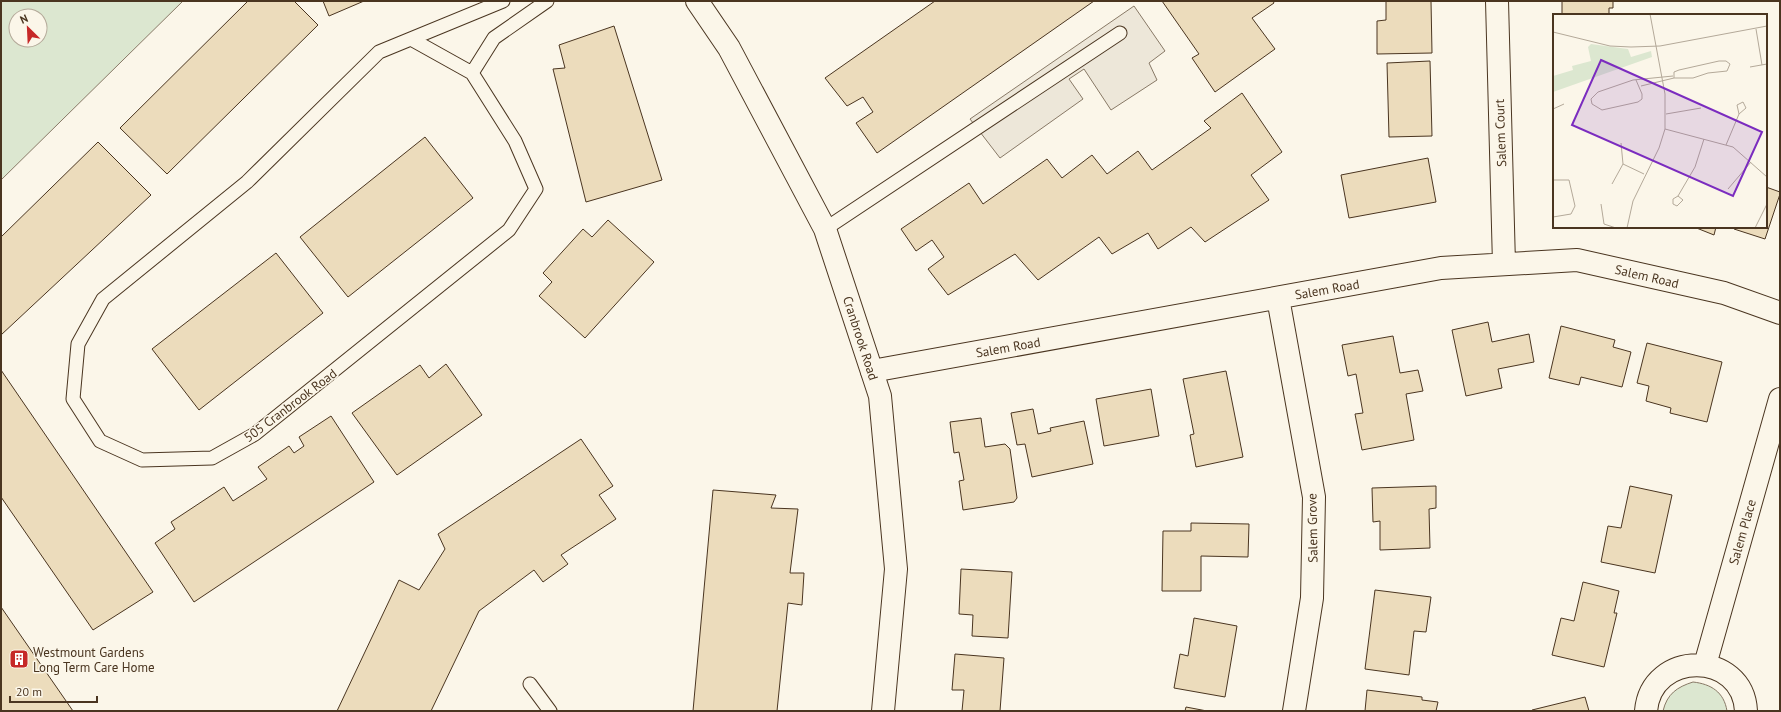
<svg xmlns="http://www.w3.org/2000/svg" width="1781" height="712" viewBox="0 0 1781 712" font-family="'PT Sans',sans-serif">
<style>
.green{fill:#dce7d0;stroke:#887966;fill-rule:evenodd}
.parking{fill:#ede7d9;stroke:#887966}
.building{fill:#ecdcbc;stroke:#4a3520}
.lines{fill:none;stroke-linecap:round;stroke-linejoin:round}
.lane-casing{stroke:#4a3520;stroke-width:15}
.street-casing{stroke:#4a3520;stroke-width:24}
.secondary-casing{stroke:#4a3520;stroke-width:24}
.lane{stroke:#fbf6e9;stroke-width:13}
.street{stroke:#fbf6e9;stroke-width:22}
.secondary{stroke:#fbf6e9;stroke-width:22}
.labels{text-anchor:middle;stroke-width:3;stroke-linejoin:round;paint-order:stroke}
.street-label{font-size:13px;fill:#4a3520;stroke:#fbf6e9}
.poi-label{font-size:13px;fill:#4a3520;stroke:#fbf6e9;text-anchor:start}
.inset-road{fill:none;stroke:#b4a999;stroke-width:1}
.view{fill:#7b2cbf;fill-opacity:0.15;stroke:#7b2cbf;stroke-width:2}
.inset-edge{fill:none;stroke:#4a3520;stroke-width:2}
</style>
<rect width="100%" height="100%" fill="#fbf6e9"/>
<path class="green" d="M1 1H183L1 180ZM16 16H40V40H16Z
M1693 682C1711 684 1724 692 1727 711H1663C1667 694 1677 687 1693 682Z"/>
<path class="parking" d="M1134 6 1165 51 1149 63 1157 80 1111 110 1084 69 1069 79 1083 99 1000 158 970 119Z"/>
<path class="building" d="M248 1H294L318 25 167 174 120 128Z
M323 1H364L329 16Z
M935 1H1094L877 153 856 123 873 112 863 97 847 106 825 78Z
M1162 1H1273L1274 3 1252 18 1275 49 1215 92 1192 58 1199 54Z
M1386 1H1431L1432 53 1377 54V21L1386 20Z
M1562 1H1613V8H1609V15H1562Z
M614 26 662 180 586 202 553 69 565 68 559 45Z
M1430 61 1432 136 1389 137 1387 63Z
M1242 93 1282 152 1251 175 1269 200 1205 242 1191 227 1158 249 1148 233 1112 254 1099 237 1038 280 1015 254 948 295 928 269 944 257 932 240 916 251 901 229 969 183 983 204 1047 159 1062 178 1092 155 1107 174 1138 151 1152 170 1211 128 1204 121Z
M425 137 473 198 348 297 300 237Z
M98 142 151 195 1 335V237Z
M1428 158 1436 202 1349 218 1341 175Z
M1766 187 1780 192V194L1765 239 1734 229V227H1766Z
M608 220 654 262 585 338 539 296 552 282 543 273 583 229 592 237Z
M1694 227H1716L1714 235Z
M276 253 323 313 199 410 152 349Z
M1488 322 1492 342 1529 334 1534 362 1498 369 1502 388 1466 396 1452 330Z
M1561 326 1615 340 1613 347 1631 352 1622 387 1581 377 1579 385 1549 378Z
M1393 336 1400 373 1418 370 1423 391 1406 394 1414 440 1362 450 1355 414 1363 413 1356 374 1348 376 1342 345Z
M1647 343 1722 362 1707 422 1670 413 1671 408 1646 401 1649 386 1637 383Z
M446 364 482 415 397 475 352 413 420 365 429 378Z
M1 370 153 592 93 630 1 497Z
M1226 371 1243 457 1196 467 1190 435 1194 434 1183 379Z
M1151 389 1159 436 1104 446 1096 399Z
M1033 409 1038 434 1051 431 1050 428 1084 421 1093 464 1032 477 1025 444 1017 445 1011 413Z
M331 416 374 482 194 602 155 543 175 529 171 522 224 487 233 501 267 479 258 467 289 446 294 453 304 446 299 437Z
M981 418 985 447 1005 444 1010 449 1017 498 1014 502 963 510 959 481 964 480 959 452 954 453 950 422Z
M581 439 613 486 599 495 616 519 561 555 568 564 543 582 534 570 479 611 431 711H337L399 580 419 590 445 549 438 534Z
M1436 486V508L1429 509 1430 548 1380 550V521L1373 522 1372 488Z
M1630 486 1672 495 1655 573 1601 562 1608 526 1621 528Z
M713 490 776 495 771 508 798 509 790 573H804L802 605 788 603 777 711H693Z
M1191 523 1249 524 1248 557 1201 556V591H1162L1163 531H1191Z
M961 569 1012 572 1008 638 972 636 973 615 959 614Z
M1583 582 1619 591 1614 613H1617L1604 667 1552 655 1561 618 1574 621Z
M1375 590 1431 597 1426 632 1414 631 1409 675 1365 669Z
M1 607 73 711H1Z
M1194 618 1237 626 1225 697 1174 688 1180 654 1188 656Z
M955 654 1004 658 1000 711H962L964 690H952Z
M1367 690 1422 697V700L1438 702 1436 711H1365Z
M1585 697 1589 711H1532V710Z
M1186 707 1207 711H1185Z"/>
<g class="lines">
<g class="lane-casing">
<path id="lane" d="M411 39 472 73 515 141 536 189 509 230 255 434 212 458 142 460 100 441 73 399 78 344 103 299 247 182 379 52 503 1
M472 73 494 38 547 1
M825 229 1120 33
M530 684 550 711"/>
</g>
<g class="street-casing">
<path id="street" d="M1497 1 1504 264
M1278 298 1314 497 1312 598 1294 711
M872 371 1441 268 1577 260 1724 293 1780 313
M1705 665 1780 399
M1646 711C1651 650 1743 650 1746 711"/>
</g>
<g class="secondary-casing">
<path id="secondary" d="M697 1 729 48 825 229 880 396 896 569 883 711"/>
</g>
<use href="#lane" class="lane"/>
<use href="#street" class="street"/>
<use href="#secondary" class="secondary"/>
</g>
<defs>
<g id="building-square" transform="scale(1)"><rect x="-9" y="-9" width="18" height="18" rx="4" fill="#c62828" stroke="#fbf6e9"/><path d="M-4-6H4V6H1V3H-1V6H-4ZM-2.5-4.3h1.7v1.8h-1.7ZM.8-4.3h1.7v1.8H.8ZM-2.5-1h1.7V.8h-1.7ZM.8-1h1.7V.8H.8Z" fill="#fff"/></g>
</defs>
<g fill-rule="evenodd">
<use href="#building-square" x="19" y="659"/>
</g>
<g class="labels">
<g class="street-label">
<text transform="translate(1500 133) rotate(-92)" y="5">Salem Court</text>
<text transform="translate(1647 276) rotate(13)" y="5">Salem Road</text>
<text transform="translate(1327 289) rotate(-10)" y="5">Salem Road</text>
<text transform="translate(861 338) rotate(72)" y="5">Cranbrook Road</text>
<text transform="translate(1008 347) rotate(-10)" y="5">Salem Road</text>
<text transform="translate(290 405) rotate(-37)" y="5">505 Cranbrook Road</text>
<text transform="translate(1312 528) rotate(-91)" y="5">Salem Grove</text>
<text transform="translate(1742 532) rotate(-74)" y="5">Salem Place</text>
</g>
<g class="poi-label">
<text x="33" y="657">Westmount Gardens<tspan x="33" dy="15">Long Term Care Home</tspan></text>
</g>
</g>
<g transform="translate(1553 14)">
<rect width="214" height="214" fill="#fbf6e9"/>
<path d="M38 30 75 35 78 43 98 37 99 43 0 78V62L20 56 19 52 38 47 35 33Z" fill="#dce7d0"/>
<path class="inset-road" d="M203 15 209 51M0 18 57 32 78 33 107 32 214 12M197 53 214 50M83 66 89 80V85L85 88 49 96 39 90 38 85 45 78 80 66 120 62M88 72 121 64H140L155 59 174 57 177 50 173 47H166L126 56 121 58V64M0 95 11 90M113 100 148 94M112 115 180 133 214 163M173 131 186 100 184 91 190 88 193 94 186 100M70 150 91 160M0 166H16L22 192 18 200 0 203M59 170 70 150 68 129M175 175 198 148M125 182 130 186 124 192 120 190V185L125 182 142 153 151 125M48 190 51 210 63 214M74 214 80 187 106 134 112 115V80L97 0M202 214 214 190"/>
<path class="view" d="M48 46 209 118 180 182 19 111Z"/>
<rect width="214" height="214" class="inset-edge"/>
</g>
<rect width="1781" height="712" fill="none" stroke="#4a3520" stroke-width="4"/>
<g transform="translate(28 28) rotate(336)"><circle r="19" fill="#fbf6e9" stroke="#b4a999"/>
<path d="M0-3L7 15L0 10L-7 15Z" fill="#c62828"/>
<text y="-6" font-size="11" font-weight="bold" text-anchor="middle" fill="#4a3520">N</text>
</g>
<path d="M10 696v6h87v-6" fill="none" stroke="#4a3520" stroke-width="2"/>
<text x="16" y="696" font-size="12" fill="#4a3520" stroke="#fbf6e9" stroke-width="3" paint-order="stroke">20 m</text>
</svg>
